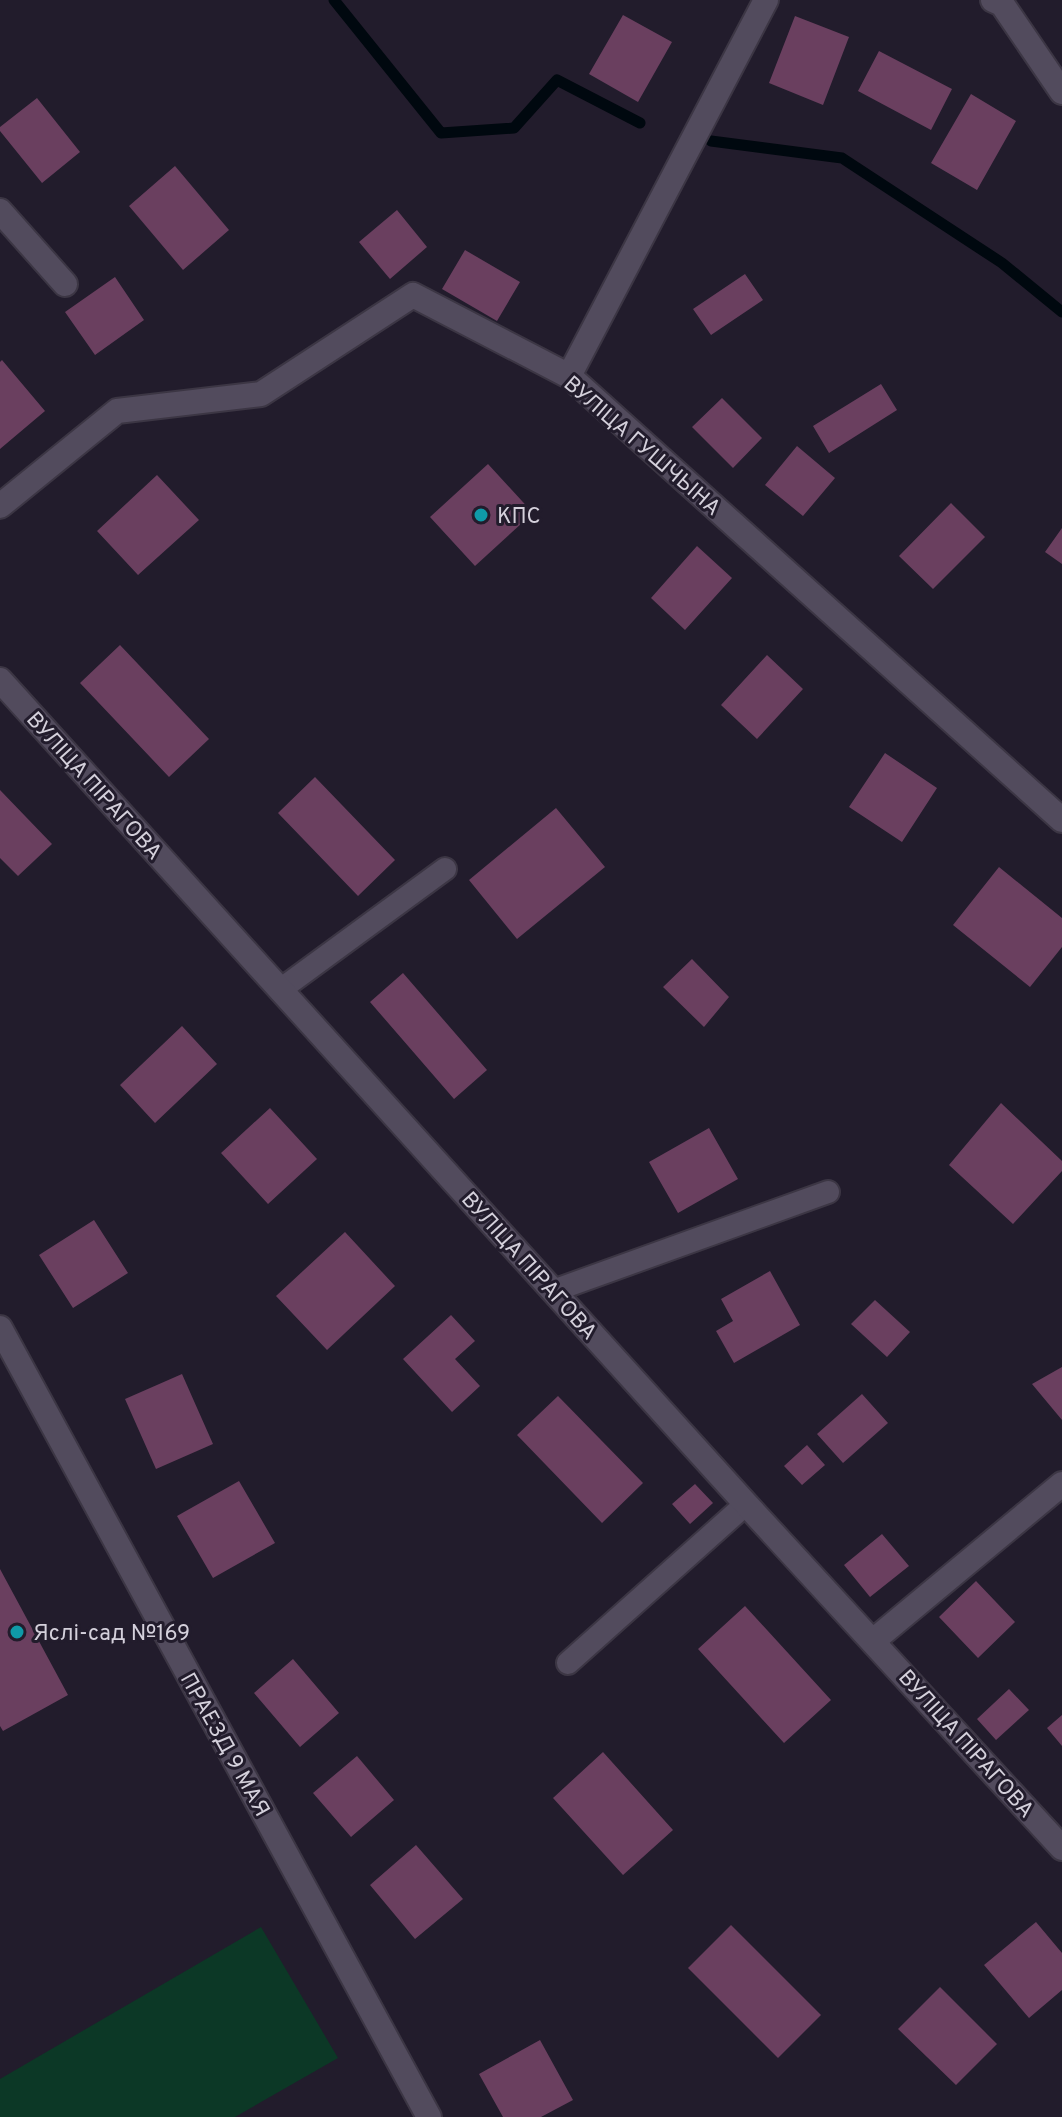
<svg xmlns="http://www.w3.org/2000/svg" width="1062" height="2117" viewBox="0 0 1062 2117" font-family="Overpass,sans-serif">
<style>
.green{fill:#0c3826}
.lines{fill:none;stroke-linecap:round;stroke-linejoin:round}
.stream{stroke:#00080f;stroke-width:11}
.building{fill:#6a3f5f}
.lane-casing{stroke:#3c3644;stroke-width:26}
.street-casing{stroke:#3c3644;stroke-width:28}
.lane{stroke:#524b5d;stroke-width:22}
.street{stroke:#524b5d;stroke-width:24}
.culture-dot{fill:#0f9aa8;stroke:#221c2c;stroke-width:3}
.labels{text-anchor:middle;stroke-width:6;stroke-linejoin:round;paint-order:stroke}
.street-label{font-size:22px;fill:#d4d0db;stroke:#221c2c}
.poi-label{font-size:22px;fill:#d4d0db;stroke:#221c2c;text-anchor:start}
</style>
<rect width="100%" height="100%" fill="#221c2c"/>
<path class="green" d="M261 1927 338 2058 235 2117H0V2079Z"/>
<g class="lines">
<path class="stream" d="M334 0 441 133 514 128 557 80 640 123
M711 141 842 158 1002 263 1062 312"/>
</g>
<path class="building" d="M623 15 672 42 638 102 589 74Z
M795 16 849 37 823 105 769 83Z
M879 51 952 89 931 130 858 91Z
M971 94 1016 121 977 190 931 163Z
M37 98 80 152 42 183 0 131V127Z
M175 166 229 230 183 270 129 206Z
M397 210 427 247 390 279 359 242Z
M465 250 520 282 497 321 442 289Z
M745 274 763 300 711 335 693 309Z
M115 277 144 320 95 355 65 312Z
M2 360 45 411 0 449V362Z
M881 384 897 410 829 453 813 426Z
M722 398 762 438 733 468 692 427Z
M797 446 835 478 803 516 765 485Z
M488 464 533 513 475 566 430 517Z
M157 475 199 520 138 575 97 531Z
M951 503 985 537 933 589 899 556Z
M1062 528V564L1045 552Z
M697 546 732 578 685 630 651 598Z
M120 645 209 739 169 777 80 683Z
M767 655 803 689 757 739 721 705Z
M885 753 937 788 902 842 849 807Z
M315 777 395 860 358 896 278 813Z
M0 790 52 844 18 876 0 858Z
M556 808 605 867 517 939 469 880Z
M999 867 1062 918V947L1030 987 953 925Z
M692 959 729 997 704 1027 663 987Z
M403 973 487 1070 454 1099 370 1002Z
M182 1026 217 1064 155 1123 120 1085Z
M1001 1103 1062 1161V1171L1013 1224 949 1165Z
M270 1108 317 1159 268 1204 221 1153Z
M709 1128 738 1179 678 1213 649 1162Z
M94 1220 128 1273 73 1308 39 1255Z
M345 1232 395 1286 327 1350 276 1296Z
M770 1271 800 1325 734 1363 716 1331 733 1321 721 1299Z
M875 1300 910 1332 887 1357 851 1324Z
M451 1315 475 1341 455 1359 480 1386 452 1412 403 1359Z
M1062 1367V1420L1032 1384Z
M182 1374 213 1444 156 1469 125 1399Z
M862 1394 888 1423 843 1463 817 1434Z
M558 1396 643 1483 602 1523 517 1435Z
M807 1445 825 1465 802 1485 784 1466Z
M239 1481 275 1543 213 1578 177 1516Z
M695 1484 713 1503 690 1524 672 1504Z
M882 1534 909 1566 870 1597 844 1565Z
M0 1569 68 1695 3 1731 0 1726Z
M976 1581 1015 1622 978 1658 939 1617Z
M745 1606 831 1700 784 1743 698 1649Z
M293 1659 339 1713 300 1747 254 1693Z
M1009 1689 1029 1710 996 1740 977 1719Z
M1062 1715V1746L1047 1728Z
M603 1752 673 1830 623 1875 553 1798Z
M357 1756 394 1800 351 1837 313 1793Z
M416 1845 463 1899 415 1939 370 1885Z
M1036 1922 1062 1953V1990L1029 2018 984 1965Z
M731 1925 821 2015 778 2058 688 1968Z
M940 1987 997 2044 956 2085 898 2029Z
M540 2040 573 2100 541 2117H503L479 2074Z"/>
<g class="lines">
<g class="lane-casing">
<path id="lane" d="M280 990 445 869
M553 1291 828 1192
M568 1663 746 1504"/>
</g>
<g class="street-casing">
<path id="street" d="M993 0 1002 4 1062 92
M0 211 65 284
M569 376 766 0
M0 506 117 411 261 394 413 295 569 376 1062 820
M0 680 746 1504 1062 1848
M0 1328 429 2117
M873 1641 1062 1484"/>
</g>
<use href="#lane" class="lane"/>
<use href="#street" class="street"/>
</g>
<g class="culture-dot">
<circle cx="481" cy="515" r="8"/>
<circle cx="17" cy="1632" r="8"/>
</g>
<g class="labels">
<g class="street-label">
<text transform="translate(643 445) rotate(41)" y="8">ВУЛІЦА ГУШЧЫНА</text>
<text transform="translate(95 785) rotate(48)" y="8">ВУЛІЦА ПІРАГОВА</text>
<text transform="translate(530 1265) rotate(48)" y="8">ВУЛІЦА ПІРАГОВА</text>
<text transform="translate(967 1743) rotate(48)" y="8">ВУЛІЦА ПІРАГОВА</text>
<text transform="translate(226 1744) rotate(61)" y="8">ПРАЕЗД 9 МАЯ</text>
</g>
<g class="poi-label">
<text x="497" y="523">КПС</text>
<text x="33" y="1640">Яслі-сад №169</text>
</g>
</g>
</svg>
